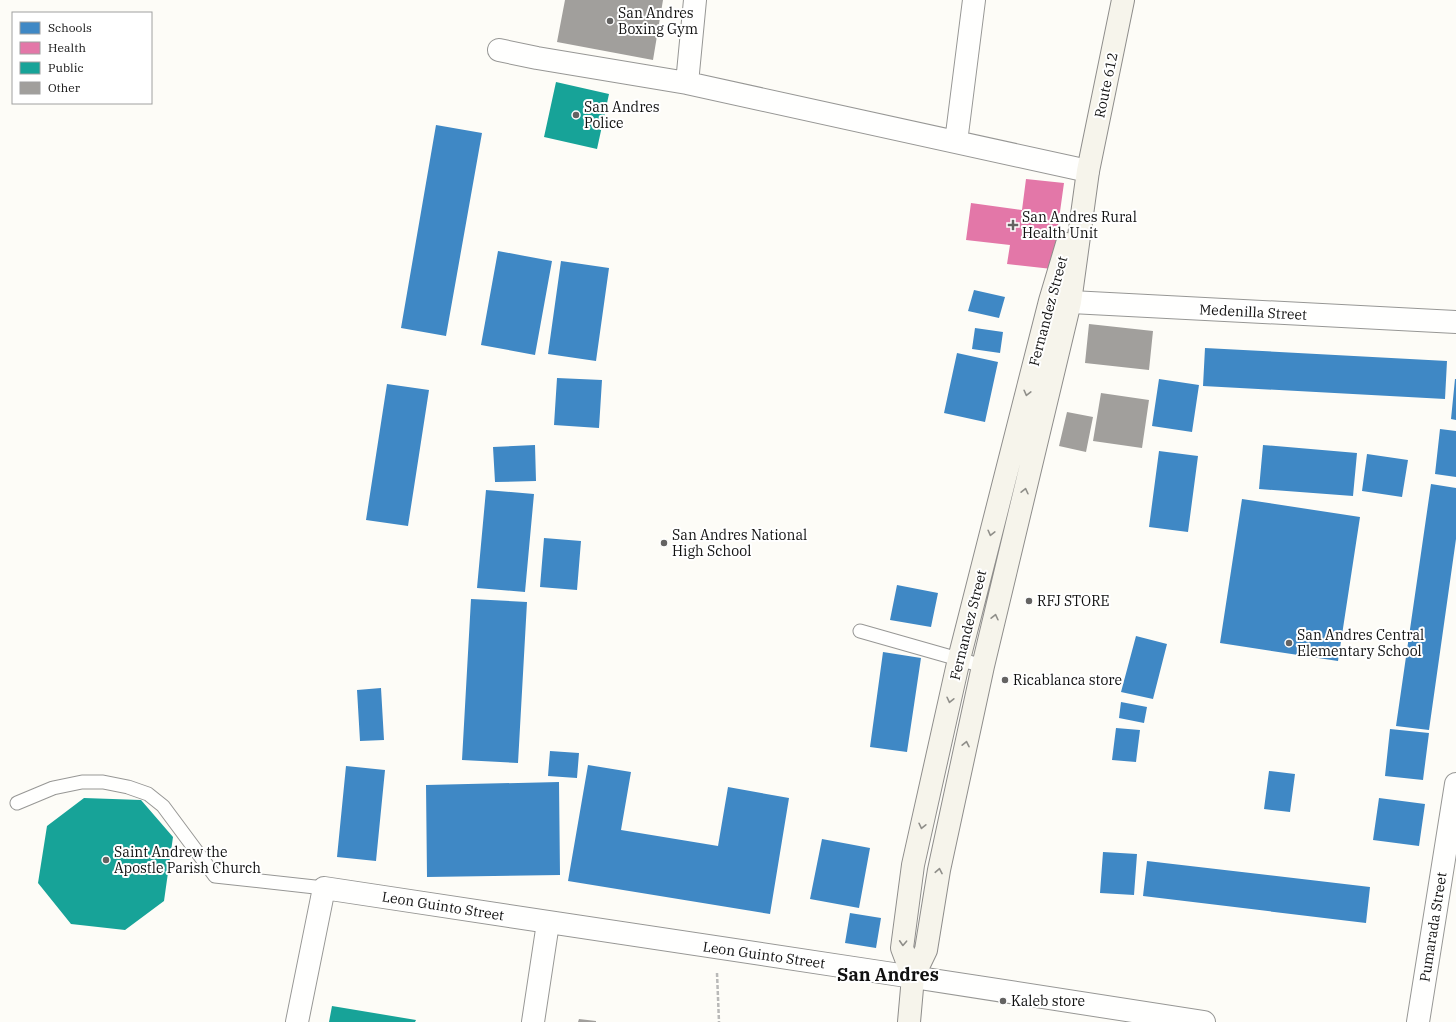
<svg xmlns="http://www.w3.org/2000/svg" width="1456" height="1022" viewBox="0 0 1456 1022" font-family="'IBM Plex Serif',serif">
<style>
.schools{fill:#3f88c5}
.health{fill:#e377a8}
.public{fill:#17a398}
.building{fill:#a19f9c}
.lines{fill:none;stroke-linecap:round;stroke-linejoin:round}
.service-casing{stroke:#979795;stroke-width:15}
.minor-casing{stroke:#979795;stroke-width:24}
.tertiary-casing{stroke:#979795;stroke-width:24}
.secondary-casing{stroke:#8e8d8b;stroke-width:24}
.path{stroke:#b9b9b8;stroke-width:2.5;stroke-dasharray:4 2;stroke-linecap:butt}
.service{stroke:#fffffe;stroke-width:13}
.minor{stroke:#fffffe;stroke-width:22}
.tertiary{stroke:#fffffe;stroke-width:22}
.secondary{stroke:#f6f4eb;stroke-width:22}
.oneway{stroke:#8f8e89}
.poi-dot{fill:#646362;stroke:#fff;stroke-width:1.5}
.labels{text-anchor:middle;stroke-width:4;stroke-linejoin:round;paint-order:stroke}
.poi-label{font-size:14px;fill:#111;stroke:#fff;text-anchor:start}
.street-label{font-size:14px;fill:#111;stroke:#fff}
.district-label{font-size:18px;font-weight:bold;fill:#111;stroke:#fff}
</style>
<rect width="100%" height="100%" fill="#fdfcf7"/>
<path class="schools" d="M436 125 482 133 446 336 401 328Z
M498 251 552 261 535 355 481 345Z
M561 261 609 268 596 361 548 354Z
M974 290 1005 297 999 318 968 311Z
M975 328 1003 332 1000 353 972 349Z
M1205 348 1447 361 1445 399 1203 386Z
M957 353 998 362 985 422 944 413Z
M557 378 602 380 599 428 554 425Z
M1159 379 1199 385 1192 432 1152 426Z
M1455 379H1456V420L1451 419Z
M387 384 429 390 408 526 366 520Z
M1440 429 1456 431V477L1435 474Z
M535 445 536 481 495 482 493 447Z
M1263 445 1357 453 1353 496 1259 489Z
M1159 451 1198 456 1188 532 1149 527Z
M1367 454 1408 460 1402 497 1362 491Z
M1431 484 1456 488V539L1429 730 1396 726Z
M486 490 534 494 525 592 477 588Z
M1242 499 1360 517 1338 661 1220 643Z
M544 538 581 541 577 590 540 587Z
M897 585 938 593 931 627 890 620Z
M471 599 527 602 518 763 462 760Z
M1136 636 1167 644 1153 699 1121 692Z
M883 652 921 658 907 752 870 747Z
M381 688 384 740 360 741 357 690Z
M1121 702 1147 707 1144 723 1119 718Z
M1116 728 1140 730 1136 762 1112 760Z
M1390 729 1429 733 1423 780 1385 776Z
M550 751 579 753 577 778 548 776Z
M588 765 631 772 621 830 718 846 728 787 789 798 770 914 568 881Z
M346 766 385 770 376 861 337 857Z
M1269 771 1295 774 1290 812 1264 809Z
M559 782 560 875 427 877 426 785Z
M1379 798 1425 804 1419 846 1373 840Z
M822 839 870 848 859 908 810 899Z
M1103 852 1137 854 1134 895 1100 893Z
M1147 861 1370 887 1366 923 1143 896Z
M850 913 881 918 876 948 845 943Z"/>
<path class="health" d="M1026 179 1064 183 1052 269 1007 264 1010 245 966 240 971 203 1022 210Z"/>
<path class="public" d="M556 82 609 94 597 149 544 137Z
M84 798 141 800 173 837 164 901 125 930 71 924 38 883 47 826Z
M332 1006 416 1020 415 1022H329Z"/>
<path class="building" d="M565 0H663L653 60 557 42Z
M1089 324 1153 331 1149 370 1085 363Z
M1101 393 1149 400 1142 448 1093 441Z
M1067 412 1093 417 1086 452 1059 446Z
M579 1019 596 1021V1022H578Z"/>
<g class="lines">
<g class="service-casing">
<path id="service" d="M860 631 983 666
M17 803 53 788 82 782H103L128 787 148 794 163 806 215 876 324 888"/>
</g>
<g class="minor-casing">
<path id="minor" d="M499 50 537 58 687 83 1088 171
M687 83 695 0
M956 142 974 0
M297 1022 324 888 913 977
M533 1022 548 923"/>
</g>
<g class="tertiary-casing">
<path id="tertiary" d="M1052 301 1456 322
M913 977 1204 1022
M1418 1022 1456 784"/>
</g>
<g class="secondary-casing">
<path id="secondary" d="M913 977 902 948 913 865 959 659 1050 301 1067 244
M909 1022 913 977 926 950 939 870 983 666 1070 302 1088 171 1123 0"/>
</g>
<path class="path" d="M717 973 719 1022"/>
<use href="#service" class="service"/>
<use href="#minor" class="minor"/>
<use href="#tertiary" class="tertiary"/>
<use href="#secondary" class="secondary"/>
</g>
<defs><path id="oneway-chevron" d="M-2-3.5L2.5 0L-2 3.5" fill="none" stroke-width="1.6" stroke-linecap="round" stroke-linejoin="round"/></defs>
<g class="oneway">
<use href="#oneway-chevron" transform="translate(1027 393) rotate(104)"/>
<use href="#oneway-chevron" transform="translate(1025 491) rotate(-77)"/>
<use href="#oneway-chevron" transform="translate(991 533) rotate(104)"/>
<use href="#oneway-chevron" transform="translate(995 617) rotate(-77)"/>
<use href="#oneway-chevron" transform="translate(950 700) rotate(103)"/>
<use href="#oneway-chevron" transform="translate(966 744) rotate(-78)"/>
<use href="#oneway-chevron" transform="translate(922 826) rotate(103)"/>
<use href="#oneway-chevron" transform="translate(939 871) rotate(-79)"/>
<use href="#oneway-chevron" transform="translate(903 943) rotate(93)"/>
</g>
<g class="poi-dot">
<circle cx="610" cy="21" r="4"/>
<circle cx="576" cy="115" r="4"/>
<path d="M1011 219h4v4h4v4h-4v4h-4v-4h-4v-4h4z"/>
<circle cx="664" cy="543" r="4"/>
<circle cx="1029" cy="601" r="4"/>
<circle cx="1289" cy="643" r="4"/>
<circle cx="1005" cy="680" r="4"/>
<circle cx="106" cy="860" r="4"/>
<circle cx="1003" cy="1001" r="4"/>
</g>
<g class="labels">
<g class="poi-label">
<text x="618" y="18">San Andres<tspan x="618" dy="16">Boxing Gym</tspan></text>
<text x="584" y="112">San Andres<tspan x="584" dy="16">Police</tspan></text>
<text x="1022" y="222">San Andres Rural<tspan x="1022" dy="16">Health Unit</tspan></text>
<text x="672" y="540">San Andres National<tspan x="672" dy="16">High School</tspan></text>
<text x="1037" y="606">RFJ STORE</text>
<text x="1297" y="640">San Andres Central<tspan x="1297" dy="16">Elementary School</tspan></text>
<text x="1013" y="685">Ricablanca store</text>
<text x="114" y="857">Saint Andrew the<tspan x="114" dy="16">Apostle Parish Church</tspan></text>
<text x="1011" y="1006">Kaleb store</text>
</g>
<g class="street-label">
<text transform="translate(1106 85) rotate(-78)" y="5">Route 612</text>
<text transform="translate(1048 311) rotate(-75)" y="5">Fernandez Street</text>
<text transform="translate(1253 312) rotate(3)" y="5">Medenilla Street</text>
<text transform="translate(968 625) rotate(-76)" y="5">Fernandez Street</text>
<text transform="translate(443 906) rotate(9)" y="5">Leon Guinto Street</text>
<text transform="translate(1433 927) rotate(-81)" y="5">Pumarada Street</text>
<text transform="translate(764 955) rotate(8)" y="5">Leon Guinto Street</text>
</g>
<g class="district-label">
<text x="888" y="981">San Andres</text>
</g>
</g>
<rect x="12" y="12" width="140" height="92" fill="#ffffff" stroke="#a0a0a0"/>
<rect x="20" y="22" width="20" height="12" fill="#3f88c5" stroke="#a0a0a0"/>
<text x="48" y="32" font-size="12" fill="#111111">Schools</text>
<rect x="20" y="42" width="20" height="12" fill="#e377a8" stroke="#a0a0a0"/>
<text x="48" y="52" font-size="12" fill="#111111">Health</text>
<rect x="20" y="62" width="20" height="12" fill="#17a398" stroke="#a0a0a0"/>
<text x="48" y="72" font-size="12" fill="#111111">Public</text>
<rect x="20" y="82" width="20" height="12" fill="#a19f9c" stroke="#a0a0a0"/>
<text x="48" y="92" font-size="12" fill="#111111">Other</text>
</svg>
